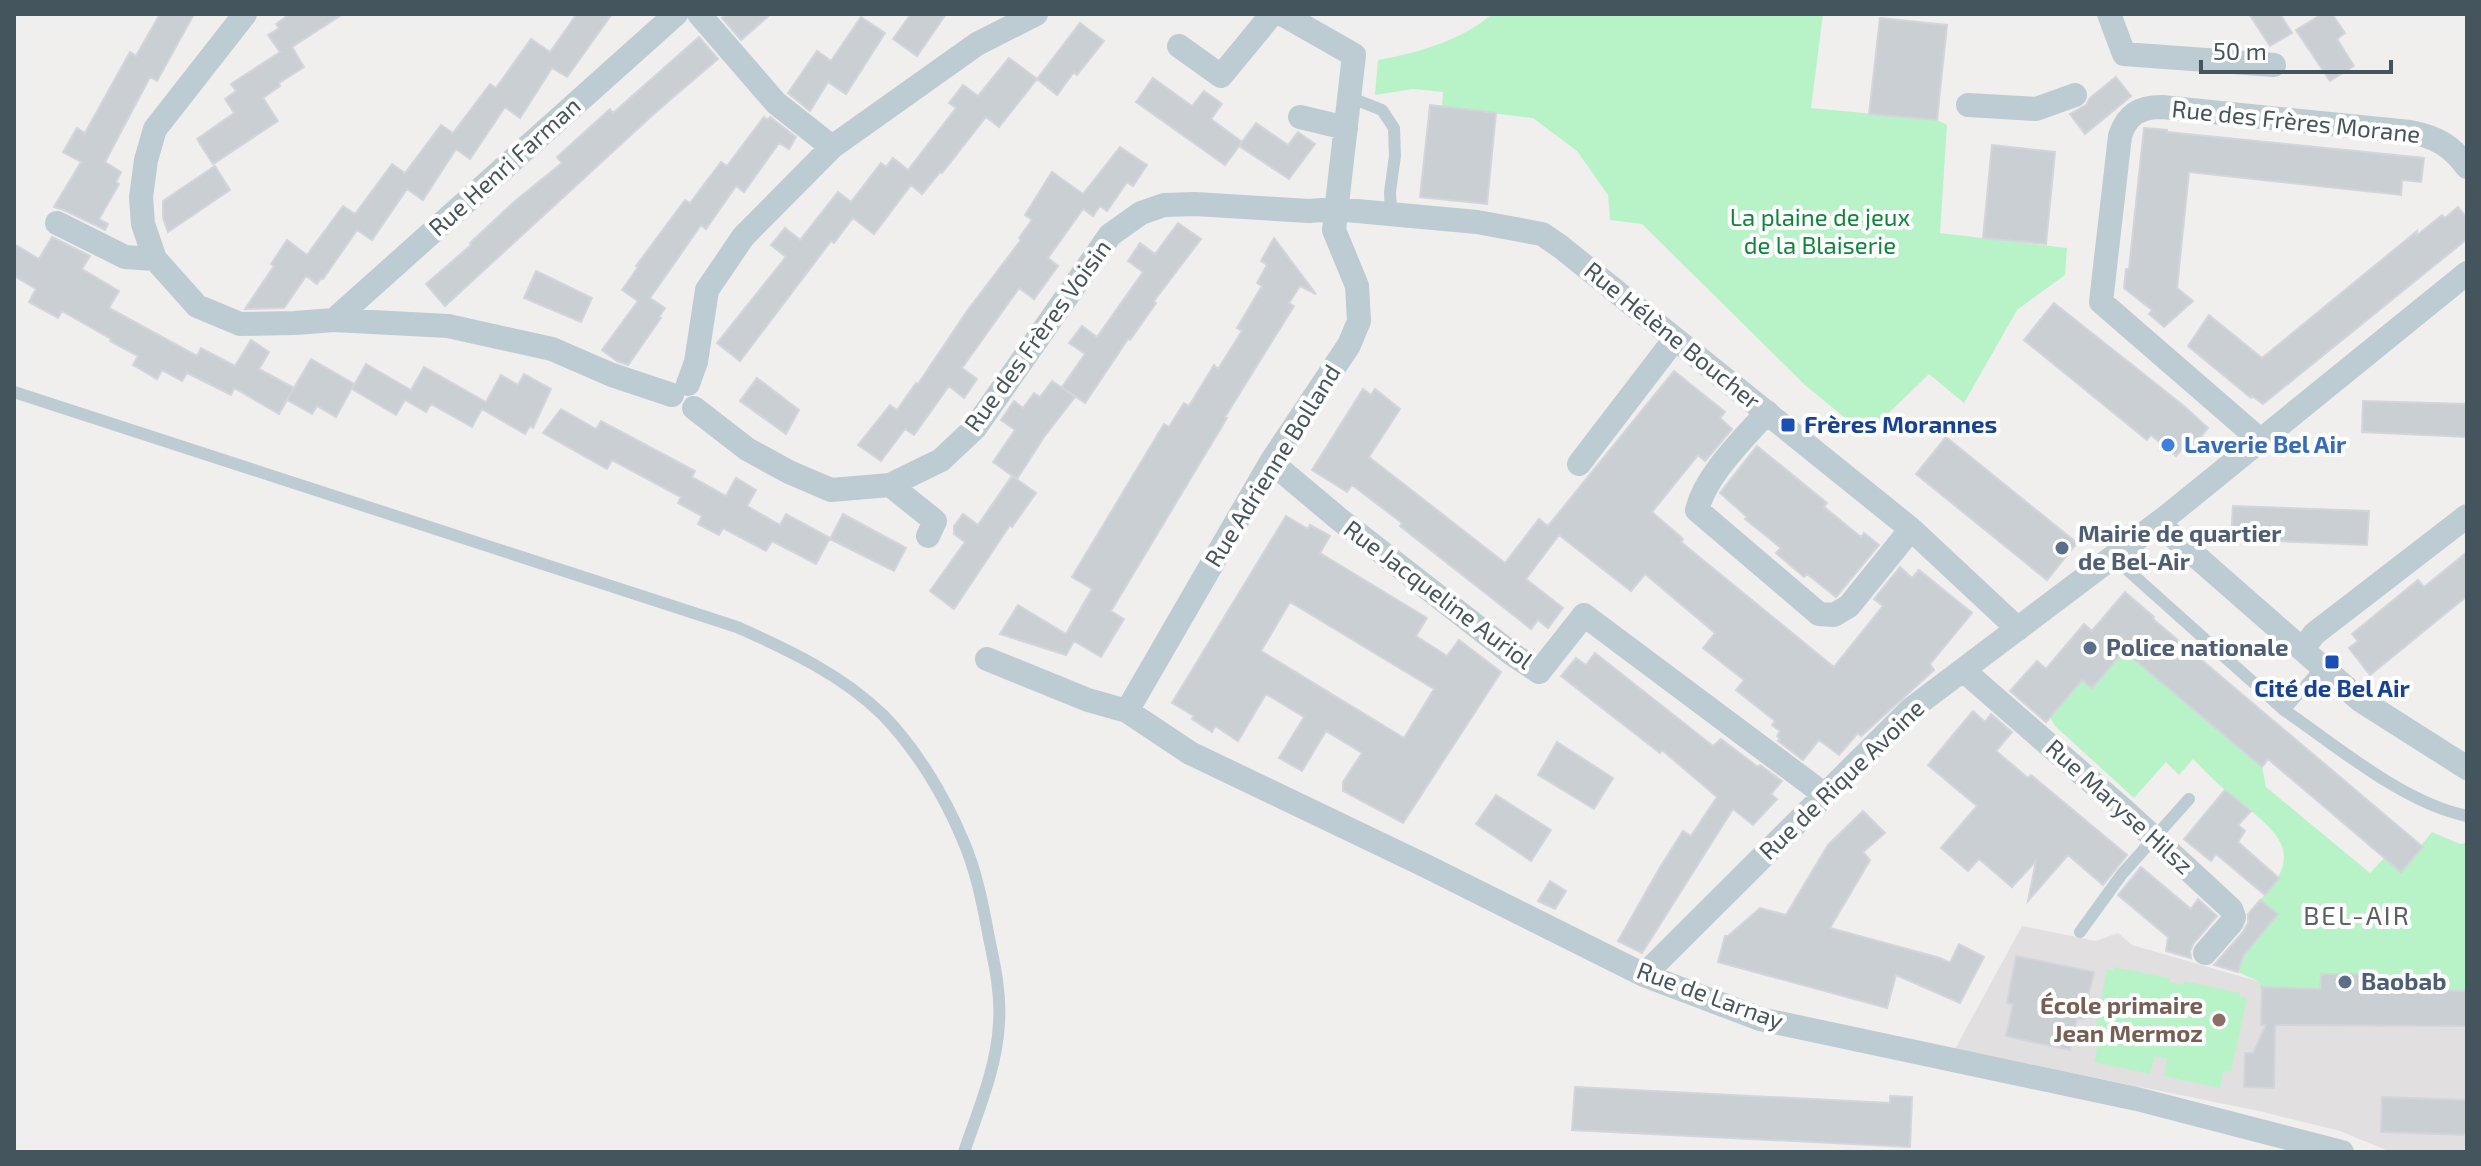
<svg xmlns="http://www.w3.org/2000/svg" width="2481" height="1166" viewBox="0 0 2481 1166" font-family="'Exo 2',sans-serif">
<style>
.education{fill:#e2dfe1}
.green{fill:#b8f3c7}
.building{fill:#cacfd4;stroke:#d2d5db;stroke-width:2;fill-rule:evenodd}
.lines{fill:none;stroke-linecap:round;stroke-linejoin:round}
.lane{stroke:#bdcbd2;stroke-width:12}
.street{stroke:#bdcbd2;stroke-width:24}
.transit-dot{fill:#1a4fb4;stroke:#fff;stroke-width:3}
.shop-dot{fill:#3f7fe0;stroke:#fff;stroke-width:3}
.service-dot{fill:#5c6f8a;stroke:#fff;stroke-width:3}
.education-dot{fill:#8d6e63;stroke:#fff;stroke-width:3}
.labels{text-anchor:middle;stroke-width:8;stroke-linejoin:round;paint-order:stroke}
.street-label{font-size:24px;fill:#45555e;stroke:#fff}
.park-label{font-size:24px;fill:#0e863b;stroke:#fff}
.transit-label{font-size:24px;font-weight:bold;fill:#164399;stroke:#fff;text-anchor:start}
.shop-label{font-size:24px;font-weight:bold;fill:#366cbe;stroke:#fff;text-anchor:start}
.service-label{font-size:24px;font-weight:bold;fill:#4e5e75;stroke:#fff;text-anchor:start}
.education-label{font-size:24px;font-weight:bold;fill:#785e54;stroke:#fff;text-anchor:end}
.neighbourhood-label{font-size:26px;letter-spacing:2px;fill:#5a6064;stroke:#fff}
</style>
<rect width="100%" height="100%" fill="#f1eeee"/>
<path class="education" d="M2022 926 2096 941 2118 933 2132 945 2260 982V988H2320L2321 974H2363V989L2467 991V1152H2391L2340 1131 2259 1111 1955 1049Z"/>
<path class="green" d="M1492 14H1823L1811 108 1937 120 1947 125 1940 233 2067 248 2065 275 2017 310 1964 403 1929 374 1866 435 1806 386 1642 224 1610 220 1608 195 1577 151 1533 118 1442 107 1443 92 1413 89 1375 95 1378 60C1419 52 1459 42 1492 14Z
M2131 645 2187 704 2262 767 2266 787 2370 873 2384 858 2400 871 2432 832 2460 844 2467 843V991L2363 989V974H2321L2320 989H2260V982L2238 972 2243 956 2277 915 2260 900C2309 851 2274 830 2234 797 2219 786 2206 772 2193 759L2179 775 2166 762 2134 798 2055 726 2050 717 2082 680 2092 688Z
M2114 967 2170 978V982L2183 985 2184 981 2240 993V996L2247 998 2231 1072 2223 1071 2220 1088 2164 1076 2167 1059 2155 1056 2150 1074 2094 1062 2098 1045 2092 1043 2107 969 2113 970Z"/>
<path class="building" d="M160 14H194L157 81 150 77 105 162 121 172 116 182 119 184 99 219 108 224 105 230 64 210 54 207 81 162 63 152 77 128 85 133 130 52 136 56Z
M290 14H343L292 47 304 67 279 83 280 86 263 98 278 121 213 164 197 139 234 113 225 99 236 91 231 84 280 52 268 35 279 28 276 24Z
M577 14H612L567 77 552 68 520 118 505 107 470 159 456 149 423 200 407 189 372 240 357 230 323 279 321 278 317 284 306 276 284 308 245 309 274 266 271 264 287 240 307 255 343 206 355 214 392 164 405 173 441 125 453 133 490 84 496 88 531 39 550 52Z
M727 14H771L741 40 722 18Z
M911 14H946L917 56 893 39Z
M2249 14H2280L2292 33 2270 46Z
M2322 14H2332L2345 33 2337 39 2354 66 2330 81 2296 30Z
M861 17 885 33 846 94 828 82 810 111 788 93 817 51 831 61Z
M1880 18 1947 25 1937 120 1869 114Z
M1080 23 1104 41 1077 75 1074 72 1057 95 1037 79Z
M699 37 718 59 656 112 445 306 426 284 471 245 470 243 515 201 562 163 557 157 610 109 613 113Z
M1009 58 1037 79 999 127 986 117 942 173 940 172 922 194 911 185 874 234 853 218 834 243 831 241 740 361 717 343 786 257 771 245 785 228 800 240 838 192 851 202 881 163 886 167 893 158 908 170 956 108 949 103 963 85 978 96Z
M2116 77 2131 96 2085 134 2070 114 2086 105 2090 98Z
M1153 78 1192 106 1204 91 1222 104 1211 119 1242 142 1225 165 1136 102Z
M1430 105 1496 113 1487 204 1420 197Z
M764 117 768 120 770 117 796 137 789 149 779 143 744 192 736 186 706 229 701 225 650 298 665 308 659 317 661 318 628 365 617 361 602 350 638 301 622 290 638 267 636 266 685 200 690 203 721 162 727 166Z
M1256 123 1288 145 1298 132 1315 144 1289 179 1239 146Z
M2144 128 2167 130V132L2424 158 2421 182 2402 180 2401 195 2189 172 2177 288 2193 301 2164 327 2149 314 2152 310 2124 288 2126 269H2129Z
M1992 145 2055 152 2046 244 1983 238Z
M1120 147 1147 165 1133 186 1127 182 1107 211 1100 206 1093 216 1083 209 1048 258 1058 266 1034 299 1019 288 962 368 977 379 964 398 949 386 914 435 905 429 881 461 858 445 890 405 897 410 916 383 918 384 967 311 1021 240 1019 238 1032 220 1025 215 1052 172 1083 194Z
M215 166 230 190 168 232 163 218V201Z
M2458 207 2467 218V239L2263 404 2252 396 2251 398 2188 346 2209 315 2262 358 2417 231 2416 236 2442 215 2445 218Z
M1178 223 1201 239 1154 301 1156 303 1130 340 1128 339 1085 403 1062 387 1085 354 1069 343 1082 326 1097 337 1143 272 1128 261 1140 243 1155 254Z
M52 237 90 256 82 269 119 291 109 308 197 356 201 348 235 366 251 340 269 352 259 369 294 388 279 414 234 388 231 395 187 373 182 381 162 370 157 379 133 365 138 356 110 341 111 339 62 311 58 318 29 302 36 289 14 276V244L39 259Z
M1274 238 1316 294 1300 286 1289 303 1294 306 1225 417 1227 418 1111 611 1124 619 1101 657 1074 641 1066 655 1000 634 1018 605 1066 634 1092 589 1072 577 1164 424 1169 427 1184 403 1189 406 1214 365 1218 369 1242 331 1237 328 1262 286 1257 283 1267 265 1261 261Z
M536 271 592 298 581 322 524 298Z
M2054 303 2184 406 2208 428 2190 450 2185 445 2176 456 2151 435 2147 440 2024 340Z
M311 359 354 384 336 417 317 406 312 414 287 400Z
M366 364 411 390 424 367 486 402 501 375 518 385 524 374 551 389 533 428 530 426 525 434 482 409 472 427 431 404 426 412 405 400 396 415 352 389Z
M1674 371 1725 412 1720 418 1732 429 1705 461 1698 455 1652 512 1683 539 1681 542 1807 645 1834 667 1883 606 1874 599 1900 567 1912 578 1919 570 1972 613 1930 664 1934 670 1861 736 1858 733 1839 755 1819 740 1803 760 1778 741 1780 739 1777 736 1780 731 1772 725 1775 721 1736 690 1744 680 1703 648 1715 633 1645 574 1631 591 1559 535 1526 579 1563 608 1548 628 1538 620 1531 629 1400 526 1402 523 1352 485 1347 492 1312 470 1363 389 1371 395 1375 389 1400 409 1369 457 1505 563 1539 519 1548 526Z
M757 378 799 410 786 434 740 401Z
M1052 381 1075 397 1044 437 1017 479 993 462 1015 430 1001 420 1014 401 1023 408 1034 393 1040 397Z
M2363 401 2467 404V437L2362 432Z
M561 409 596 429 601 421 695 471 692 477 726 496 736 478 756 490 747 506 780 525 786 514 830 538 816 564 772 541 766 551 723 528 719 535 698 524 702 516 678 503 681 497 612 460 607 469 543 433Z
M1946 437 2077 543 2047 580 1916 474Z
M1757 446 1827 503 1824 507 1861 537 1864 533 1879 545 1836 597 1807 574 1804 577 1776 553 1781 548 1745 519 1747 517 1720 493Z
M1012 476 1036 493 1012 527 1010 525 954 609 930 591 965 542 954 534V526L963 514 978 525Z
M2233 506 2369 511 2367 545 2231 539Z
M843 514 906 548 894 571 830 539Z
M1286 516 1308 529 1310 525 1330 536 1320 553 1427 618 1416 636 1447 656 1459 640 1501 672 1403 823 1343 791V782L1362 753 1326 731 1302 771 1279 758 1304 717 1266 694 1238 741 1215 726 1212 732 1192 719 1194 716 1172 703ZM1290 602 1434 689 1404 738 1261 651Z
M2467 552V596L2370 675 2349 648 2358 641 2352 634 2418 580 2424 587Z
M2125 592 2154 617 2153 619 2423 847 2401 872 2268 759 2262 767 2124 651 2092 688 2082 680 2046 722 2010 691 2037 661 2046 669 2084 624 2092 631Z
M1595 653 1713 746 1721 739 1758 767 1760 765 1782 781 1771 794 1777 799 1753 825 1733 809 1642 953 1618 941 1659 869 1683 831 1691 836 1717 797 1662 750 1660 753 1561 676 1576 658 1586 665Z
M1973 711 1985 722 1991 714 2012 732 1996 751 2028 778 2031 775 2127 855 2103 885 2068 855 2028 901 2036 861 2012 887 1979 859 1968 871 1941 848 1977 806 1928 765Z
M1557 742 1613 778 1594 809 1538 775Z
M2225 790 2251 811 2238 825 2245 831 2238 842 2279 878 2265 895 2216 854 2211 861 2184 839Z
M1496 795 1551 830 1531 861 1476 824Z
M1863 811 1885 833 1863 852 1870 860 1830 928 1940 958 1950 963 1959 944 1984 957 1960 1003 1896 975 1887 1008 1718 962 1725 936H1728L1760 908 1786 915 1828 845Z
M2141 867 2191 909 2198 899 2217 916 2193 944 2190 951 2191 958 2166 951 2168 937 2118 895Z
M1550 881 1566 891 1555 909 1538 901Z
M2260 900 2278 914 2243 956 2238 972 2214 965 2243 932 2248 923V914Z
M2016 956 2094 972 2083 1019 2077 1018 2070 1050 2006 1036 2013 1004 2007 1003Z
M2321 974H2363V989L2467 991V1026L2275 1025 2274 1088 2244 1087 2245 1053H2253L2266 1025H2261L2262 987 2320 989Z
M1575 1087 1890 1103V1096L1912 1097 1910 1147 1572 1130Z
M2382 1097 2467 1100V1135L2381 1132Z"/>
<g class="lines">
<path class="lane" d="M1349 97 1382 110 1394 128 1395 156 1390 192 1391 214
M14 392 737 627C789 650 842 675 883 715 916 749 944 795 962 838 976 869 983 905 989 938 995 966 1001 994 999 1023 997 1067 978 1111 964 1152
M2113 557 2284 710 2323 666
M2284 710C2337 746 2403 803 2467 816
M2080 932 2122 874 2189 799"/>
<path class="street" d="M245 14 155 129 146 160 141 197 143 224 155 259 197 306 240 324 295 323 334 320 448 326 552 349 612 375 672 395
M699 14 776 103 832 147
M2109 14 2124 54 2274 65
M1179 46 1221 76 1272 14
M1968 105 2036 109 2075 95
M1300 117 1346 128
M57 223 125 257 155 259
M334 320 676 14
M688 384 696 362 707 290 743 237 832 147 977 44 1036 14
M694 408 747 449 789 472 831 490 890 485 941 460 975 428 1110 235 1141 213 1164 205 1195 204 1309 211 1335 209 1477 222 1542 234 1561 247 1911 529 2018 629
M1767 412C1743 440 1706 474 1697 510L1819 614 1834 615 1849 606 1911 529
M2259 439 2101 302 2120 136C2127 114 2140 107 2162 107L2410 132C2436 137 2451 145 2467 167
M1271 462 1339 519 1512 654 1539 672 1584 615 1825 795
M1579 464 1674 340
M890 485 935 521 928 536
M2158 523 2360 700 2467 768
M2303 649 2314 634 2467 516
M987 659 1088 700 1127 711 1190 753 1426 866 1644 975 1760 1019 2137 1099 2342 1152
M1963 670 2125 811 2231 909 2234 917 2232 922 2205 953
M1127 711 1271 462 1349 345 1359 321 1357 286 1334 230 1354 55 1282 14
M1644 975 1911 709 2166 517 2467 273"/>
</g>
<g class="transit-dot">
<rect x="1780" y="417" width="16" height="16" rx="4"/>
<rect x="2324" y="654" width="16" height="16" rx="4"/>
</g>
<circle class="shop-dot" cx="2168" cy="445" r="8"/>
<g class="service-dot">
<circle cx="2062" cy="548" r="8"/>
<circle cx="2090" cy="648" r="8"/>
<circle cx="2345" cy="982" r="8"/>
</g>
<circle class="education-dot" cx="2219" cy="1020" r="8"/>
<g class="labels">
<g class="street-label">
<text transform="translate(2296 122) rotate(6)" y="8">Rue des Frères Morane</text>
<text transform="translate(505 167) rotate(-42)" y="8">Rue Henri Farman</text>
<text transform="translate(1038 336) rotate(-54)" y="8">Rue des Frères Voisin</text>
<text transform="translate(1672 336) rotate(39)" y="8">Rue Hélène Boucher</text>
<text transform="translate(1273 466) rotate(-58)" y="8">Rue Adrienne Bolland</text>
<text transform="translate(1438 595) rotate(37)" y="8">Rue Jacqueline Auriol</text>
<text transform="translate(1842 780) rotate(-44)" y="8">Rue de Rique Avoine</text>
<text transform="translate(2119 807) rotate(42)" y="8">Rue Maryse Hilsz</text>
<text transform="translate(1710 996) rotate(20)" y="8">Rue de Larnay</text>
</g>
<g class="park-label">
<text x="1820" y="226">La plaine de jeux<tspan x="1820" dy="28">de la Blaiserie</tspan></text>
</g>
<g class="transit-label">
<text x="1804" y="433">Frères Morannes</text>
<text x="2332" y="697" text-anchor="middle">Cité de Bel Air</text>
</g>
<g class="shop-label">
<text x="2184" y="453">Laverie Bel Air</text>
</g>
<g class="service-label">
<text x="2078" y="542">Mairie de quartier<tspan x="2078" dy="28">de Bel-Air</tspan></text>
<text x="2106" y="656">Police nationale</text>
<text x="2361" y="990">Baobab</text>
</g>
<g class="education-label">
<text x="2203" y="1014">École primaire<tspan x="2203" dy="28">Jean Mermoz</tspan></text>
</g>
<g class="neighbourhood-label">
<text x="2357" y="925">BEL-AIR</text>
</g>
</g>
<rect width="2481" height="1166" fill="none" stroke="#45555e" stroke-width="32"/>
<path d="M2201 60v12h190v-12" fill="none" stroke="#45555e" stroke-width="4"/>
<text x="2213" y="60" font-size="24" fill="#45555e" stroke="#ffffff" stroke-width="6" paint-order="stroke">50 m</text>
</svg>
